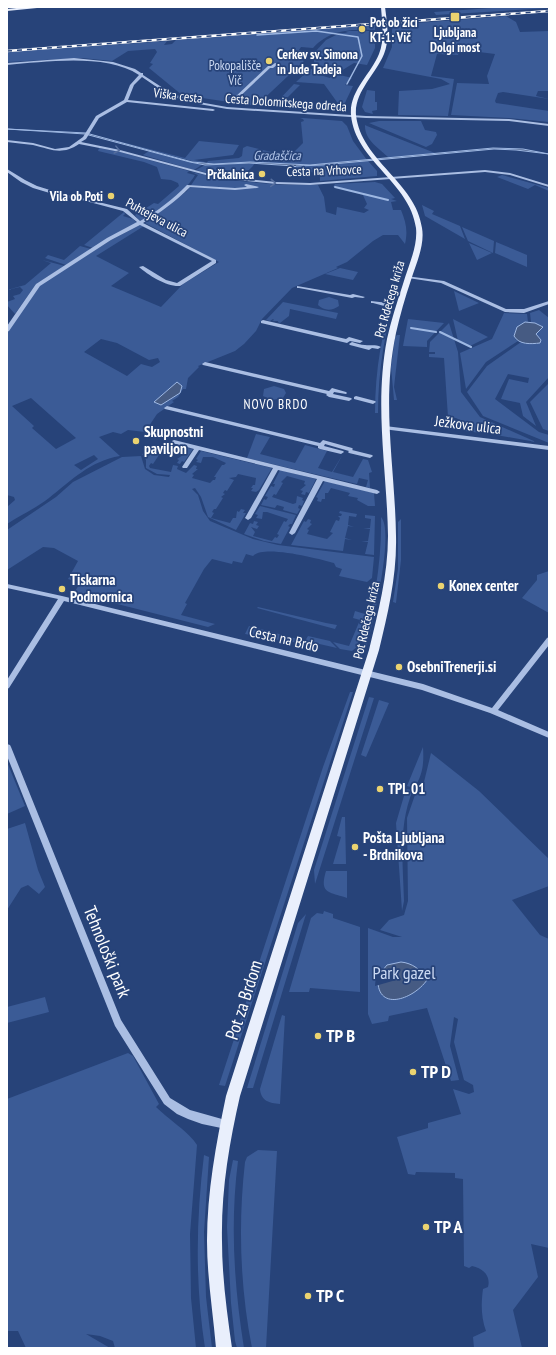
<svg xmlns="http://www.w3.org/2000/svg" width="556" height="1355" viewBox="0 0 556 1355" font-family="'PT Sans Narrow',sans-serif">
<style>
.green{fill:#3b5b96;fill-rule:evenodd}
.water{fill:#465b83;stroke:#9eb8e3}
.pier{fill:#274379}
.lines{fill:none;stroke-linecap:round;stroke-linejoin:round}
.stream-far1{stroke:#9eb8e3;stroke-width:1.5}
.stream{stroke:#9eb8e3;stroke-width:2}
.minor{fill:#aabee3;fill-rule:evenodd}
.major{fill:#e9effc;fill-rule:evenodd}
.rail-casing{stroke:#fff;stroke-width:2.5}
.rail{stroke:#274379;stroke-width:1.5;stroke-dasharray:5;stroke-linecap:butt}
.oneway{stroke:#556e9e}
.poi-dot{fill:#ebd370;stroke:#274379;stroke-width:1.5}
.labels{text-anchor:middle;stroke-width:3.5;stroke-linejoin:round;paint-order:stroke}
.far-poi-label{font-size:13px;font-weight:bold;fill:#fff;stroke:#274379;text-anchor:start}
.far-park-label{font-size:13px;fill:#ccdaf3;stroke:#274379}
.far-street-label{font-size:13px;fill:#fff;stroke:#274379}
.far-water-label{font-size:13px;font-style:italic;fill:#b5c8eb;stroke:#274379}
.far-neighbourhood-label{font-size:13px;letter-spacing:1px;fill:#fff;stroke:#274379}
.street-label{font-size:15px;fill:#fff;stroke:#274379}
.poi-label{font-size:15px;font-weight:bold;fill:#fff;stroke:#274379;text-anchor:start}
.near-street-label{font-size:18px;fill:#fff;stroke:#274379}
.near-park-label{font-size:18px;fill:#ccdaf3;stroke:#274379}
.near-poi-label{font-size:18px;font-weight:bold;fill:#fff;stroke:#274379;text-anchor:start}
</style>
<rect width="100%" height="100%" fill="#274379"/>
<path class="green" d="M506 7 549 8 436 15 434 12Z
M506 16 516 22 520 32 549 31V91H538L536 96 549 99 503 92 498 93 495 101 496 103 549 111V122L509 118 451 115 457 83 489 84 487 76 495 54 463 50H460L458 55 437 54 431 76 454 79 448 116 398 115 399 91 432 89 450 84 441 79 383 68 392 47V25Z
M375 25V30C352 29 330 29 313 48L301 47 299 50 303 51 297 58 304 61 256 106 182 95 149 68 153 64 150 63 157 52 155 49 128 51 112 61 82 58 7 62V52L167 41 164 45 172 44 176 40Z
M349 31H375V48L367 65 354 63 336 74 352 78 345 85 353 86 342 109 324 84 296 82 310 69H315L320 75 330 78 336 71 314 67V53L326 40 340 33H348L345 32Z
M294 84 300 85 281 104V108L273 106Z
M367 90 375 91V102H377V110L372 111 373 114 365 112 362 107Z
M303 118 342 121 347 126 353 141 367 160 310 165 250 162 215 165 255 163C242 184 215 175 196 170L205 165H211L206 164 208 161 239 158 242 156 243 148 247 146 287 156 292 154 303 143 301 122 304 121 303 119H300Z
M379 121H421L425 130 436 132 437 135 432 144 426 147 369 123Z
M365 125 367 126 435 153 389 158C380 149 364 140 365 125Z
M90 134 185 158 199 141 239 145 233 155 194 160 205 162 203 164Z
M99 148 120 152 189 171 187 173 195 175C187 190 155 217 139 221L135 215 154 203 158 204 179 186 178 183 171 180 161 179 157 167 144 162 98 151Z
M149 151 203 164 194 170 143 155Z
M368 161 377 171V176L320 181V175L317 173 289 169 296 167 295 166Z
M191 172 229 180 281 185H318L324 197 326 212 336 215 337 207 364 213 369 210 364 208 367 204 362 193 333 187 335 184 375 182 382 184 395 198 391 199 397 201 391 202 393 210H401C406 222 408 231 405 244L398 235H383L373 241 347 262 336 267 338 268 292 288 262 319 256 331 244 344 235 351 198 366 199 367 188 378 186 389H183L178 397 172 401 174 402 157 414 145 432 128 430 121 434 113 432 99 437 120 456C90 461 72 480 49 498 36 508 21 515 7 524V507L15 500 14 497 7 495V333L40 285 111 240 140 225 144 226 96 256 129 273 111 286 161 307 183 284 219 262 145 223 187 191 198 175ZM101 339 117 343 149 360 158 358 160 362 152 367 141 364 127 376 84 352ZM31 398 76 438 56 449 32 428 34 426 12 406ZM94 455 98 459 81 470 74 465Z
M502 175 549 188V191L535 185 528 189 497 177Z
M422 205 434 211 432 214 460 226 465 239 425 216Z
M124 212 125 214 123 216 133 219 137 223 93 248 84 245Z
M462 227 494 241 493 253 468 241Z
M496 242 527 255V267L495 253Z
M469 243 492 253 477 260Z
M80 246 91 249 66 265 45 258 48 255 64 260Z
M42 260 65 266 36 284 15 314 7 305V302L15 299 13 296 20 294 23 290 20 287 7 290 25 285 51 263Z
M340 268 358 272 353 280 325 274Z
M396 288H398C385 327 378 372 378 413H375C375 370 382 329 396 288Z
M454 291 479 303 459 311Z
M329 297 338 300 339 306C332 311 324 311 318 305L319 300Z
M283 302 338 313 336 319 290 309 289 316 280 323 278 322V321H272L274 320 273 319 270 321 266 320Z
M539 310 549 318V377L526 402 536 426 523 416 520 403 501 399 509 379 528 383 529 378 508 374 495 399 539 432 549 435V443L483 416 467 392 487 366 521 342 536 344 541 340 536 334 535 323 531 322 530 313Z
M504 313 527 314 528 322C519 324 513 330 515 339L518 341 486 362 466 389 460 353 492 339Z
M408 319 444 323 427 341V347L403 346Z
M453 319 488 337 470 346 458 341Z
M449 323 458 352 461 392 480 417 536 442 496 435 497 430 481 428V433L465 431 464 422 456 418 448 417 444 358 429 357V354H435V352H429L430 342Z
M397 335H400L394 387 397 400H394L391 367 395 337Z
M549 383V431L543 429 530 402Z
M274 386 284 389 286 393 283 398 272 400 263 396 264 389Z
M256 434 270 437 260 454 295 463 305 445 327 451 318 468 332 472 343 454 333 472 353 477 363 459 368 460 372 472 369 473 370 488 366 487 368 480 359 478 357 484 247 458Z
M165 444 193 449 184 462 182 461 180 464 177 463 179 460 177 459 183 455 181 454 183 450 165 446 163 449H160L159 452H161L153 464 151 463 149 466 150 468 171 472 173 465 178 466 177 469 186 473 194 465 197 466 196 469H198L192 474 194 475 192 478 210 483 213 480H215L216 477H214L222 465H224L226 463 213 457H203L201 463 196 462 198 460 196 459 201 451 272 468 259 490 256 492 251 491 253 488H251L253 485H255L256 478 238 474 236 477 229 478 234 480 227 491 225 490 223 493 225 494 221 497 223 498 216 509H214L212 512 214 513 211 518 230 523 233 518H236L237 511 239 512 241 509 245 510 243 513H246L236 530 208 517 201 497 195 488 192 489 198 495 203 511 210 521 253 539 278 545 374 557 372 578 367 582 339 576 342 569 336 567 334 563C320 559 263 544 253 556L246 554 242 563 233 561 232 564 212 559 204 569 185 603 187 604 181 615 215 624 208 627 74 593 80 583 68 579 78 561 54 548 43 547 7 570V530L56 497 73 482 122 457 141 456 145 469 154 475 169 477 170 475 157 474 146 468V460L142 454Z
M280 470 316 479 309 493 306 492 305 495 301 494 303 491 300 490 306 485 304 484 305 481 287 476 281 482 283 483 276 495 274 494 272 497 293 504 296 503 297 496 303 498 302 500 304 501 302 506 299 505 298 508 300 509 297 514 283 510 284 507 277 505 275 508 261 505 264 499 266 500 268 497 265 496 271 486 274 487 275 484H273Z
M325 481 374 493 375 506H368L357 500 358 498 348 496 350 493 331 488 328 493H325V499H322L321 502 317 501 318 498 316 497Z
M260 506 296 515 292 524H290L288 526 290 527 281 544 264 541 244 534 250 523 253 524 254 521 258 522 256 525 259 526 257 529 251 527 255 532 253 536 272 541 275 537 277 538 279 535 277 534 284 521 286 522 288 519 267 512H263L262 519 256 518 258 515 255 514Z
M340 511 357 514 356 517 349 516 348 525 354 527 348 526 345 538 352 540 345 539 343 551 291 545 304 521 306 522 308 519 311 520 310 523 312 524 307 529 309 530 307 534 327 539 333 533 330 532 336 520 339 521 340 518 338 516H341L342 514 339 513Z
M365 515 375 516 374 555 365 554 368 542 361 541H368L370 529 363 528H370L371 519 365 518Z
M381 517C395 532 372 628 366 648H363C374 604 382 562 381 517Z
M401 519V560L396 603 393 602 398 569V522Z
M549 571V613L522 598 537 580V575Z
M258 607 326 623 337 625 335 629 257 608Z
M355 611 365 614 357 647 352 651 340 649 333 642 349 646 360 620 353 618Z
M249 626 305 641 308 636 330 641 337 648 315 643 290 642 245 634Z
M350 692H353L225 1086 219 1085 323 767Z
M369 697 374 698 315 884 314 870Z
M379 700 389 703 366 757 361 755Z
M423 747C424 763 423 775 414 788L407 786Z
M431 753 479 791 549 859V886L512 900 540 935 549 939V1248L531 1244 538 1277 513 1310 522 1348H474L473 1337 486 1331C481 1317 481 1304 483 1289L488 1287C491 1276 483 1268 472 1266L469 1268 464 1266 463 1179 455 1178V1173L416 1172 415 1175 408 1174 397 1137 428 1128V1123L461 1114 453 1089 469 1094 474 1092 473 1085 464 1080 454 1042 458 1019 454 1017 450 1046 459 1080 451 1081 427 1008 389 1016 388 1021 372 1024 368 1014V928L393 937H402L380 930 389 920 404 915 408 901 407 818 416 792 424 782Z
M7 762 25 806 7 814Z
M406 789 413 790C398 825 403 864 404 901L402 911 396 823Z
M342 817H345L346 864H333L341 837 337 836Z
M25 823 38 870 45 887 39 894 28 885 21 888 7 910V829Z
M326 871H347V898C329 892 319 894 326 871Z
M324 911 333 914V918L360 927V992L310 988 309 992H289L311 918 317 913 323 914Z
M306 914 253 1088H247L298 923Z
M45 997 49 1012 7 1023V1007Z
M282 1015 285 1016 280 1104C269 1103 261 1101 260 1089Z
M128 1053 133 1056 159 1104 156 1107C167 1118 190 1133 197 1145L190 1234 191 1298 196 1348H115L113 1341 100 1336 86 1334 110 1348H26L18 1331H7V1099Z
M258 1150 277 1151 266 1348H252C240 1287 238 1224 245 1162L247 1157Z
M204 1155 209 1157 204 1232 206 1297 212 1348H205C195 1284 196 1219 204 1155Z
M233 1160 238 1161C230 1223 234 1286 244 1348H237L235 1341 231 1303 227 1227 229 1180Z"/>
<path class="water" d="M7 129 86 133 192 162 214 164 250 162 310 165 493 148 523 149 549 154 516 150 494 149 322 165 296 166 295 167 294 166 249 163 205 165 190 162 85 134Z
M525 322 535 323 543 327 536 334 541 340 540 343C531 344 519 345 514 336L517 327Z
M177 382 182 386 180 393 161 405 154 402Z
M401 962C412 963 422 970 427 980 413 1000 375 1013 378 976L387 965Z"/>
<path class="pier" d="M376 974 396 975V980L375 986Z"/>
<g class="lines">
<path class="stream-far1" d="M257 35 316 31 358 37 362 56 347 84"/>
<path class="stream" d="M335 187 388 200
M411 328 436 332
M440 332 471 347"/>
<path class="minor" d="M74 58 113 62 135 69 141 73H143V75L163 88 179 96 199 102 227 107 366 116 509 119 549 124V126L509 121 366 118 227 109 199 104 177 98 161 90 142 77 134 85 128 100 213 109 215 110 213 111 127 102 99 118 86 139 81 142 120 150 217 176 276 182 310 183 485 170 510 173 549 185V187L510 175 485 172 310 185 276 184 217 178 120 152 79 144C61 156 51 149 33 145 24 144 15 143 7 142V140L33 143 55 149 69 147 83 137 96 116 124 100 130 85 139 75C106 53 45 62 7 65V63Z
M275 63 278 64 273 68H270L234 102H232V100L268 66H271Z
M7 169 25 180 37 186 66 195 82 198 127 209 140 221C158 211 173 199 187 185L235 188 247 187 244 185 246 184 259 187 257 188 235 190 190 187C176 201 160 213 143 223L216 260V263L180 286C167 287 148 275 139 267L143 266 166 280 177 283 212 261 140 225 111 240 40 286 9 331 7 332V326L36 284 107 238 137 222 123 211 82 200 63 197 33 188 21 182 7 172Z
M406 276 444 281 506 309H524L549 301V304L524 313 505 312 441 283 408 278 406 277Z
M297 286 350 295 353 294 365 297 363 298 355 297 352 298 299 288H297Z
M371 301 388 303 391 305 388 307 373 303H371Z
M263 320 346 339 349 337 363 341 360 343 350 341 347 343 261 323V321Z
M352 342C356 343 361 345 365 345 370 346 375 344 381 347L378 349 372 348 369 350 350 345 349 344Z
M205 362 329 391 332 388 346 392 347 393 346 394 334 392 333 394 351 398 352 399 349 401 329 397 326 395 327 394 203 365 202 364Z
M356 396 375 401 376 402 373 404 354 399V397Z
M167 406 320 443 323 440 352 448 353 449 352 450 372 455 373 456 370 458 349 453 348 452 349 451 325 444 324 446 343 451 344 452 341 454 320 449 318 448V446L165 409 164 408Z
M385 426 549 446V450L383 429V427Z
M174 440 377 490 380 492 377 494 323 481 295 533 292 535 289 533 317 479 278 470 251 518 248 520 245 518 273 468 199 450 187 468H183L182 467 194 449 172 443V441Z
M7 584 62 596 423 684 492 708 547 638 549 637V645L498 710 549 732V738L490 713 422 690 64 601 9 688 7 689V680L58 599 7 588Z
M7 744 10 745 11 747 121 1020 170 1098 190 1110 229 1121 231 1124 229 1127 226 1129 202 1124 188 1119 177 1114 164 1104 115 1026 7 756Z"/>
<path class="major" d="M26 7H47L7 11V9Z
M381 7H385C387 22 390 39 384 54 376 74 354 92 356 115 361 161 416 182 422 228 425 245 416 264 411 280 405 298 400 315 396 333 381 403 395 466 396 536 397 575 388 613 379 650L240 1096C229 1144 221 1192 222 1241 222 1277 227 1313 232 1348H216C213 1312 207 1277 207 1241 207 1192 216 1144 226 1096L369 650C378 613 388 575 388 536 387 469 374 407 387 339 391 321 397 302 403 284 408 266 418 247 416 228 410 182 355 161 351 115 349 91 371 74 379 54 385 39 382 22 381 7Z"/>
<g class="rail-casing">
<path id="rail" d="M7 51 549 11"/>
</g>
<use href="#rail" class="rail"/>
</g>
<defs><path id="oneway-chevron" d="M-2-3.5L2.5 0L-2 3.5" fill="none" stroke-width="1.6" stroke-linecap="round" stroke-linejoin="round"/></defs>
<g class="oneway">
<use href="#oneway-chevron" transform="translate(117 150) rotate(14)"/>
<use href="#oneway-chevron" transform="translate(273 183) rotate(4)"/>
</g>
<g class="poi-dot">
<rect x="450" y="12" width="10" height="10" rx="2"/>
<circle cx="362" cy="29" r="4"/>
<circle cx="269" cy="61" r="4"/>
<circle cx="262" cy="174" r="4"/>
<circle cx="111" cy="196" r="4"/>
<circle cx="136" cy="441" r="4"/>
<circle cx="441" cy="586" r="4"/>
<circle cx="62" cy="589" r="4"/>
<circle cx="399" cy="667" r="4"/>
<circle cx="380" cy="789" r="4"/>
<circle cx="355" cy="847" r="4"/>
<circle cx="318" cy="1036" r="4"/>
<circle cx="413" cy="1072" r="4"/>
<circle cx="426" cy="1227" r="4"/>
<circle cx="308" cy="1296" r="4"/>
</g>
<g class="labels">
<g class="far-poi-label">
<text x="370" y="27">Pot ob žici<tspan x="370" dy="15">KT-1: Vič</tspan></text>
<text x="455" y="37" text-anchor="middle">Ljubljana<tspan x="455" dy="15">Dolgi most</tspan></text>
<text x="277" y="59">Cerkev sv. Simona<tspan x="277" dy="15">in Jude Tadeja</tspan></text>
<text x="254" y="179" text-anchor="end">Prčkalnica</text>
<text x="103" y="201" text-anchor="end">Vila ob Poti</text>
</g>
<g class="far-park-label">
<text x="235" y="70">Pokopališče<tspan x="235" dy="15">Vič</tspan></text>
</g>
<g class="far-street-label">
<text transform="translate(178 95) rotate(7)" y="5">Viška cesta</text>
<text transform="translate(286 102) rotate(4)" y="5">Cesta Dolomitskega odreda</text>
<text transform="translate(324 170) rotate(-2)" y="5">Cesta na Vrhovce</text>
<text transform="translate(157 217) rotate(28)" y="5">Puhtejeva ulica</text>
<text transform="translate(389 299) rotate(-74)" y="5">Pot Rdečega križa</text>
<text transform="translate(366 620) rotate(-77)" y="5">Pot Rdečega križa</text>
</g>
<g class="far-water-label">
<text x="277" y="160">Gradaščica</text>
</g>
<g class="far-neighbourhood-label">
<text x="276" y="409">NOVO BRDO</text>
</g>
<g class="street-label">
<text transform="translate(468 425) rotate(7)" y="5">Ježkova ulica</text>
<text transform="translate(284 639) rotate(13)" y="5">Cesta na Brdo</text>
</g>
<g class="poi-label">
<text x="144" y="437">Skupnostni<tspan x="144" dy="17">paviljon</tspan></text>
<text x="70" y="585">Tiskarna<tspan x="70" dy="17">Podmornica</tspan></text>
<text x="449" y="591">Konex center</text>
<text x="407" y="672">OsebniTrenerji.si</text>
<text x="388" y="794">TPL 01</text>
<text x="363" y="843">Pošta Ljubljana<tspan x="363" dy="17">- Brdnikova</tspan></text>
</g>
<g class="near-street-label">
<text transform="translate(107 952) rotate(68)" y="6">Tehnološki park</text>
<text transform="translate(244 1000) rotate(-72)" y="6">Pot za Brdom</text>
</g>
<g class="near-park-label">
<text x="404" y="979">Park gazel</text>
</g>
<g class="near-poi-label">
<text x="326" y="1042">TP B</text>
<text x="421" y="1078">TP D</text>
<text x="434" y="1233">TP A</text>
<text x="316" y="1302">TP C</text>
</g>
</g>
<rect width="556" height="1355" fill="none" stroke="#ffffff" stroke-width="16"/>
</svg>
